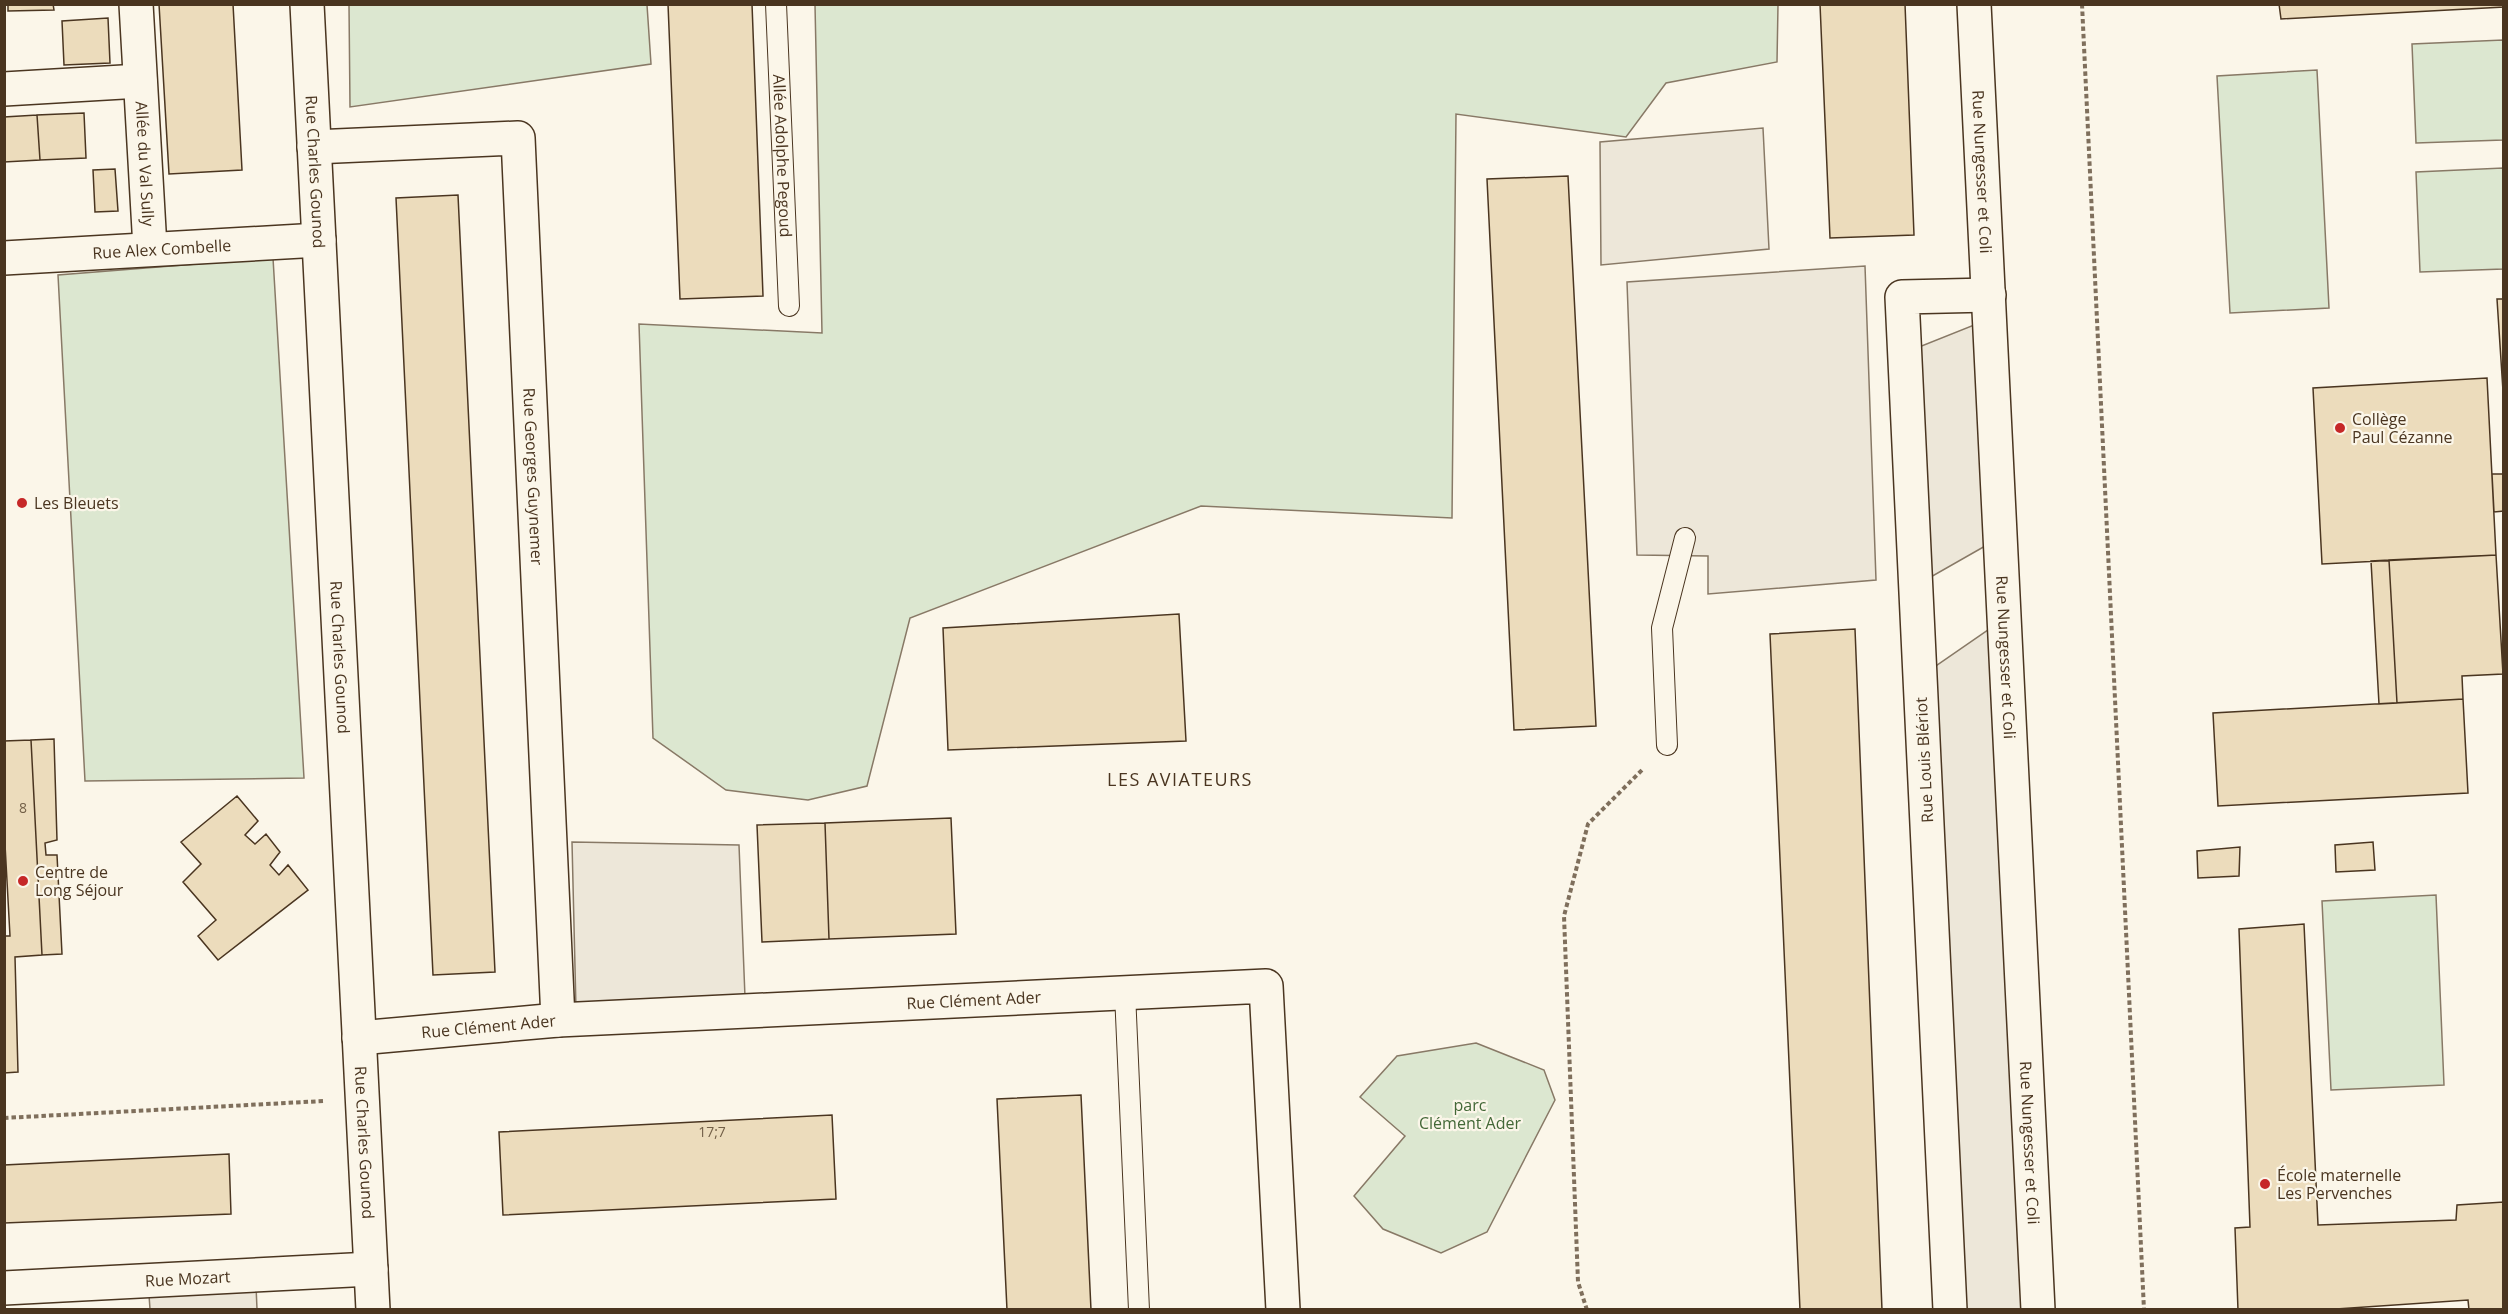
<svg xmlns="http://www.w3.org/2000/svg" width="2508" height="1314" viewBox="0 0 2508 1314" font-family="'Open Sans',sans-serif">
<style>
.green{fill:#dce7d0;stroke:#887966;stroke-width:1.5}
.parking{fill:#ede7d9;stroke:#887966;stroke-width:1.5}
.building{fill:#ecdcbc;stroke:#4a3520;stroke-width:1.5}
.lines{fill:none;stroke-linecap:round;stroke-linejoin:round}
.lane-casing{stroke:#4a3520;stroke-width:22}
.street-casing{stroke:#4a3520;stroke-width:36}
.path{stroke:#7f6f5c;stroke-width:4;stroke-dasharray:4.5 3;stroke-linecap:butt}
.lane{stroke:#fbf6e9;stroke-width:20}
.street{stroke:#fbf6e9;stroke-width:33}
.poi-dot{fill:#c62828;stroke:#fbf6e9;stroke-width:2}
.labels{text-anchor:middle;stroke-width:4.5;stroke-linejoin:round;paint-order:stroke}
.number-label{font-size:14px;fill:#725f47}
.street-label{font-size:16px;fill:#4a3520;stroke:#fbf6e9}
.poi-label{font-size:16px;fill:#4a3520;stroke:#fbf6e9;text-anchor:start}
.park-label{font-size:16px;fill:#436837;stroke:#fbf6e9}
.neighbourhood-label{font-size:18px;letter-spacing:1.5px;fill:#4a3520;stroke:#fbf6e9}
</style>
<rect width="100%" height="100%" fill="#fbf6e9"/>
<path class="green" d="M349 5H647L651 64 350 107Z
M815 5H1778L1777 62 1666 83 1626 137 1456 114 1452 518 1201 506 910 618 867 786 808 800 726 790 653 738 639 324 822 333Z
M2503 40V140L2416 143 2412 44Z
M2317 70 2329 308 2230 313 2217 76Z
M2503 168V269L2420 272 2416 172Z
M273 258 304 778 85 781 58 275Z
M2436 895 2444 1085 2331 1090 2322 901Z
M1476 1043 1544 1070 1555 1100 1487 1232 1441 1253 1383 1229 1354 1196 1405 1136 1360 1097 1397 1056Z"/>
<path class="parking" d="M1763 128 1769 249 1601 265 1600 142Z
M1865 266 1876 580 1708 594V556L1637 555 1627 282Z
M1989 319 2001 537 1915 586 1904 353Z
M2004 619 2038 1309H1950L1920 677Z
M572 842 739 845 745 997 576 1009Z
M256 1286 257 1309H150L149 1295Z"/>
<path class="building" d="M8 4H53L54 10 8 11Z
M159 4H233L242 170 169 174Z
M668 4H752L763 296 680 299Z
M1820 4H1905L1914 235 1830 238Z
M2279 4H2504V7L2281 19Z
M108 18 110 63 64 65 62 21Z
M84 113 86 158 40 160 37 115Z
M37 115 40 160 4 162V117Z
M115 169 118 211 95 212 93 170Z
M1568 176 1596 726 1514 730 1487 179Z
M458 195 495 972 433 975 396 198Z
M2497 299H2504V391H2503Z
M2487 378 2496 555 2322 564 2313 388Z
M2492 474H2504V511L2494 512Z
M2496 555 2503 674 2462 676 2463 699 2397 703 2389 560Z
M2389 560 2397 703 2379 704 2371 561Z
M1179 614 1186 741 948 750 943 628Z
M1855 629 1882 1310H1800L1770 634Z
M2463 699 2468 793 2218 806 2213 713Z
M54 739 57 840 45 843 46 855H57L62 954 42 955 31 740Z
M31 740 42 955 15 957 18 1072 4 1073V936H10L4 826V741Z
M237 796 258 821 245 835 255 844 266 834 280 852 270 865 279 875 288 865 308 890 218 960 198 936 216 920 183 882 201 864 181 842Z
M951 818 956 934 829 939 825 823Z
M825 823 829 939 762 942 757 825Z
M2373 842 2375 870 2336 872 2335 845Z
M2240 847 2239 876 2198 878 2197 851Z
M2304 924 2318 1225 2456 1220 2457 1205 2504 1202V1310H2469L2468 1300 2321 1310H2238L2235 1228 2250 1227 2239 929Z
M1081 1095 1091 1310H1007L997 1099Z
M832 1115 836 1199 503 1215 499 1132Z
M229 1154 231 1214 4 1223V1165Z"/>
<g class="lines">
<g class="lane-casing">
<g id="lane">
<path id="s1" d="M776 4 789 306"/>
<path d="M1667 745 1662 628 1685 538"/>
<path d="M1125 993 1139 1310"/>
</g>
</g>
<g class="street-casing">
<g id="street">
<path id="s2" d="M136 4 150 248"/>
<path id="s3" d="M307 4 373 1310"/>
<path id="s4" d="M1974 4 2038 1310"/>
<path d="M4 89 140 81"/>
<path id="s5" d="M314 147 518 138 558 1020"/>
<path id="s6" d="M4 258 319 240"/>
<path id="s7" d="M359 1038 558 1020 1266 986 1283 1310"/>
<path id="s8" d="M4 1288 371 1269"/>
<path d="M1950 1310 1902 297 1989 295"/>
</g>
</g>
<path class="path" d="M2082 4 2144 1310
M4 1118 323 1101
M1587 1310 1578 1282 1564 916 1588 824 1644 768"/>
<use href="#lane" class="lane"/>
<use href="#street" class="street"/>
</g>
<g class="poi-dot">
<circle cx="2340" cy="428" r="6"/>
<circle cx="22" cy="503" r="6"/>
<circle cx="23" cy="881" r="6"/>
<circle cx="2265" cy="1184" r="6"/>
</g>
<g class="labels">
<g class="number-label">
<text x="23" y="813">8</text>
<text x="712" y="1137">17;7</text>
</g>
<g class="street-label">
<text dy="6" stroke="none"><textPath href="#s1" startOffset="152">Allée Adolphe Pegoud</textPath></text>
<text dy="6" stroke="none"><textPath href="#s2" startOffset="160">Allée du Val Sully</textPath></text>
<text dy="6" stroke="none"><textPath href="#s3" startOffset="168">Rue Charles Gounod</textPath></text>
<text dy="6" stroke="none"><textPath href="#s4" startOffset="168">Rue Nungesser et Coli</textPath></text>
<text dy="6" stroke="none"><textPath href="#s6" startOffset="158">Rue Alex Combelle</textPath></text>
<text dy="6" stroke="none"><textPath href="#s5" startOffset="543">Rue Georges Guynemer</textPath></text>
<text dy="6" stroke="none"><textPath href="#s3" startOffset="654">Rue Charles Gounod</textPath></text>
<text dy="6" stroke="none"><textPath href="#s4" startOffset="654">Rue Nungesser et Coli</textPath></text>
<text transform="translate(1924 760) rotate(-93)" y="6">Rue Louis Blériot</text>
<text dy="6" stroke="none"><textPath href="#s7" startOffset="616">Rue Clément Ader</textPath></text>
<text dy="6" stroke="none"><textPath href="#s7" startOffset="130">Rue Clément Ader</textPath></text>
<text dy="6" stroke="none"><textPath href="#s3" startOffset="1140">Rue Charles Gounod</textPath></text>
<text dy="6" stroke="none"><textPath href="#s4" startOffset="1140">Rue Nungesser et Coli</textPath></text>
<text dy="6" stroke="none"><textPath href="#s8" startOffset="184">Rue Mozart</textPath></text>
</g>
<g class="poi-label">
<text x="2352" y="425">Collège<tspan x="2352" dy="18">Paul Cézanne</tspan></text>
<text x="34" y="509">Les Bleuets</text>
<text x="35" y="878">Centre de<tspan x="35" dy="18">Long Séjour</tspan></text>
<text x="2277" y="1181">École maternelle<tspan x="2277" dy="18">Les Pervenches</tspan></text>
</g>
<g class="park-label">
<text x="1470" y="1111">parc<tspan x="1470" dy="18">Clément Ader</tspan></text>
</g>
<g class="neighbourhood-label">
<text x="1180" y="786">LES AVIATEURS</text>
</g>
</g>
<rect width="2508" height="1314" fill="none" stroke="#4a3520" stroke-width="12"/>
</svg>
